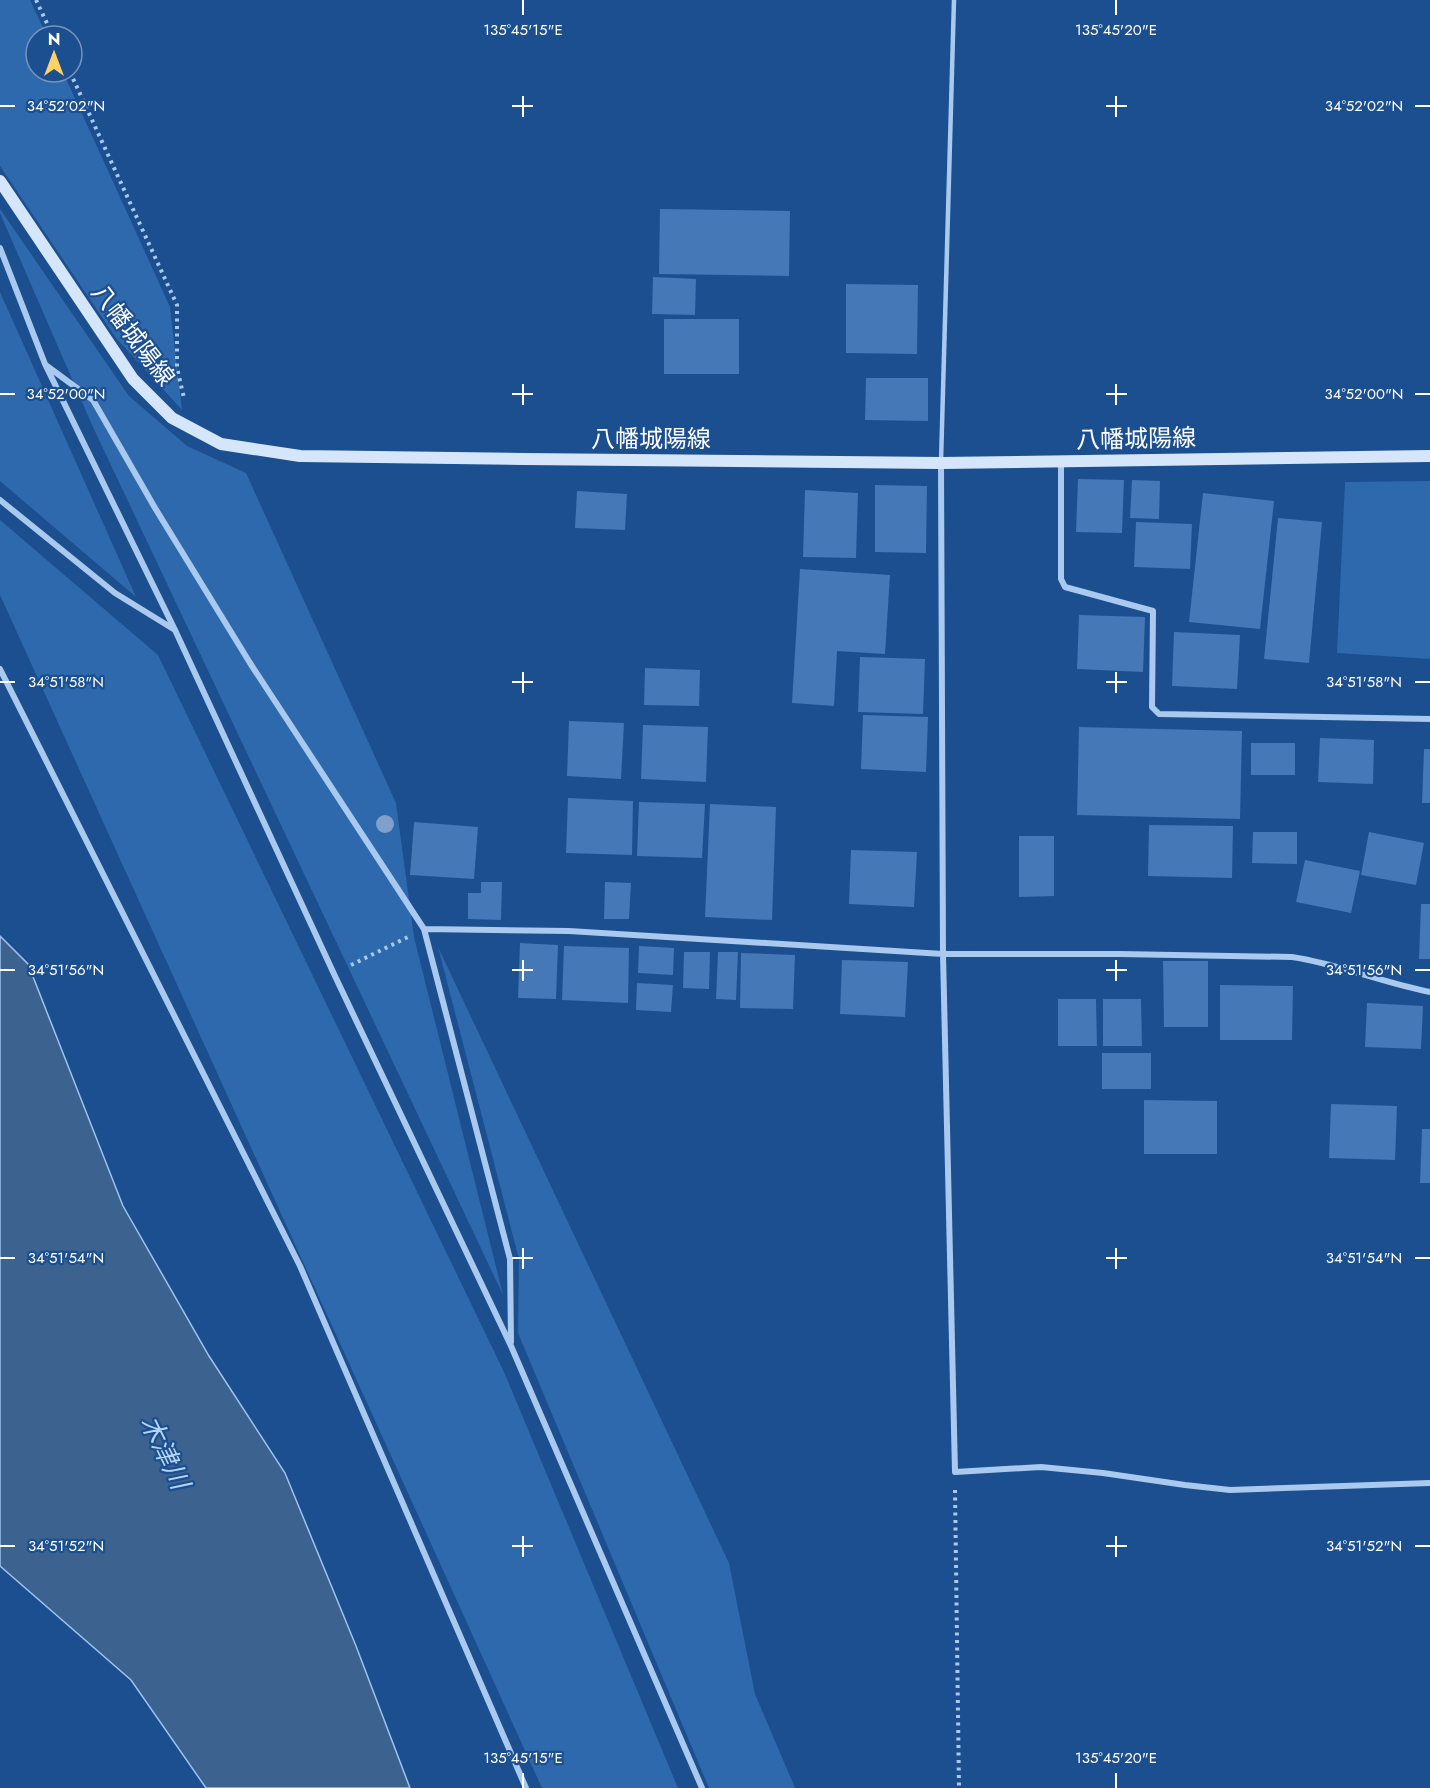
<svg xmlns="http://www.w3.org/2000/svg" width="1430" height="1788" viewBox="0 0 1430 1788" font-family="Jost,'Noto Sans JP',sans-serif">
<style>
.green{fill:#2e69ad}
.water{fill:#3c6290;stroke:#9cc4f0;stroke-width:1.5}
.building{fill:#4478b7}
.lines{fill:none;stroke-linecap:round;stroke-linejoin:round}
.path{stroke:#a9c9ee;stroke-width:4;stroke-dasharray:3 4.5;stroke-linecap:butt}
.service{stroke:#a9c9ee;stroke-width:4.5}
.minor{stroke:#a9c9ee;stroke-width:6}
.secondary{stroke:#d6e6fa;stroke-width:12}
.tree{fill:#7ea0ca}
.ticks{fill:none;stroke:#fff;stroke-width:2}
.labels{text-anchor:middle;stroke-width:4.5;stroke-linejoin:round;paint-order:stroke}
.street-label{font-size:24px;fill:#fff;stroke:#1b4f8f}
.water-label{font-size:26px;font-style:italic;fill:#b5d3f5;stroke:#1b4f8f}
.ticks-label{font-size:15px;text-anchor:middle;fill:#fff;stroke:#1b4f8f;stroke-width:4.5;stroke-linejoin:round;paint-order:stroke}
</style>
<rect width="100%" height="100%" fill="#1b4f8f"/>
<path class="green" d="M0 0H30L47 36H36V72H63L170 307 182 410 116 338 0 166Z
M0 209 129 396 187 446 246 473 396 803 414 937 503 1295 92 425 0 213Z
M0 292 136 597 0 481Z
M1430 481V659L1337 653 1345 482Z
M0 520 158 655 504 1372 678 1788H542L0 595Z
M438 947 729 1563 755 1694 795 1788H709L518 1333 519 1259Z"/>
<path class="water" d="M0 936 28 964 123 1206 209 1356 285 1473 356 1646 410 1788H206L131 1680 0 1566Z"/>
<path class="building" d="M660 209 790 211 789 276 659 274Z
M653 277 696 279 695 315 652 314Z
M846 284 918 285 917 354 846 353Z
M664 319H739V374H664Z
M866 378H928V421L865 420Z
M1078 479 1124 480 1122 533 1076 532Z
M1132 480 1160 481 1159 519 1130 518Z
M875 485 927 486 926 553 875 552Z
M805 490 858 493 856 558 803 557Z
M577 491 627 494 625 530 575 528Z
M1203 493 1274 501 1260 629 1189 622Z
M1278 518 1322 522 1309 663 1264 659Z
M1136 522 1192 524 1190 569 1134 567Z
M800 569 890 575 885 654 837 651 834 706 792 703Z
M1079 615 1145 617 1143 672 1077 669Z
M1174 632 1240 635 1237 689 1172 686Z
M860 657 925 659 923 714 858 712Z
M645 668 700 670 699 706 644 705Z
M863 715 928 717 926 772 861 769Z
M569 721 624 723 621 779 567 776Z
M643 725 708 727 706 782 641 779Z
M1079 727 1242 731 1240 819 1077 815Z
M1320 738 1374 740 1373 784 1318 782Z
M1251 743H1295V775H1251Z
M1424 749H1430V803H1422Z
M568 798 633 801 632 855 566 853Z
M639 802 705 804 702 858 637 856Z
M710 804 776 807 772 920 705 917Z
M414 822 478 827 474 879 410 875Z
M1149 825 1233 826 1232 878 1148 876Z
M1253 832H1297V864L1252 863Z
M1369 832 1424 843 1416 885 1361 875Z
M1019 836H1054V896L1019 897Z
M851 850 917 852 914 907 849 904Z
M1305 860 1360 871 1351 913 1296 902Z
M481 882H502L501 920 468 919V893H481Z
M605 882 631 883 629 919H604Z
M1421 904H1430V959H1419Z
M520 943 558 945 556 999 518 998Z
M564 946 629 948 628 1003 562 1000Z
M639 946 674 948 673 975 638 973Z
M684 952H710L709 989 683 988Z
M718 952H738L736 1000 716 999Z
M741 953 795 955 793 1009 740 1008Z
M842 960 908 962 905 1017 840 1014Z
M1163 961H1208V1027H1164Z
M637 983 673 985 671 1012 636 1010Z
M1220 985 1293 986 1292 1040H1220Z
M1058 999H1096L1097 1046H1058Z
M1103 999H1141L1142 1046H1103Z
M1367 1003 1423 1006 1421 1049 1365 1047Z
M1102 1053H1151V1089H1102Z
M1144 1100 1217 1101V1154H1144Z
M1331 1104 1397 1106 1395 1160 1329 1158Z
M1422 1129H1430V1183H1420Z"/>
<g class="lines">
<path class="path" d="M36 0 53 36
M70 72 177 305V368L184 398
M351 965 408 937
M955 1490 959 1788"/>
<path class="service" d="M941 462 954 0"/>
<path class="minor" d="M0 248 45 364 175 630 334 974 511 1346 702 1788
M47 366 93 400 155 508 250 663 424 929 510 1259 511 1342
M1061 461V579L1065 587 1153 611 1152 707 1159 714 1430 719
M941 464 943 954 955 1472 1041 1467 1103 1473 1185 1485 1230 1490 1430 1483
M0 500 115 593 175 630
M0 669 300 1266 526 1788
M424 929 569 931 943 954H1119L1292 957C1339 964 1383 983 1430 992"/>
<path class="secondary" d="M0 181 133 379 172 418 221 444 300 456 524 459 941 463 1430 456"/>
</g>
<circle class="tree" cx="385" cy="824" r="9"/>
<path class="ticks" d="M523 0V15M1116 0V15M523 96V117M1116 96V117M0 106H15M512 106H533M1106 106H1127M1415 106H1430M523 384V405M1116 384V405M0 394H15M512 394H533M1106 394H1127M1415 394H1430M523 672V693M1116 672V693M0 682H15M512 682H533M1106 682H1127M1415 682H1430M523 960V981M1116 960V981M0 970H15M512 970H533M1106 970H1127M1415 970H1430M523 1248V1269M1116 1248V1269M0 1258H15M512 1258H533M1106 1258H1127M1415 1258H1430M523 1536V1557M1116 1536V1557M0 1546H15M512 1546H533M1106 1546H1127M1415 1546H1430M523 1773V1788M1116 1773V1788"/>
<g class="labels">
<g class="street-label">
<text transform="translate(133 335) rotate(53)" y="8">八幡城陽線</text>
<text x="651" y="447">八幡城陽線</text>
<text transform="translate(1136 439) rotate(-1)" y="8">八幡城陽線</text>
</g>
<g class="water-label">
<text transform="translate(165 1452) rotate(64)" y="9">木津川</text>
</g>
</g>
<g class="ticks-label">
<text x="523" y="35">135°45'15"E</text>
<text x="1116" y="35">135°45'20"E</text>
<text x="66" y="111">34°52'02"N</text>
<text x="1364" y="111">34°52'02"N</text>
<text x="66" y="399">34°52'00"N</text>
<text x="1364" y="399">34°52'00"N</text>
<text x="66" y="687">34°51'58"N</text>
<text x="1364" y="687">34°51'58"N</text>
<text x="66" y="975">34°51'56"N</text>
<text x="1364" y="975">34°51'56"N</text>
<text x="66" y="1263">34°51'54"N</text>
<text x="1364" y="1263">34°51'54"N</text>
<text x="66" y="1551">34°51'52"N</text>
<text x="1364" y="1551">34°51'52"N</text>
<text x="523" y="1763">135°45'15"E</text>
<text x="1116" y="1763">135°45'20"E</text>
</g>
<g transform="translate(54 54)"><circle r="28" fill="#1b4f8f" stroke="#7695bc" stroke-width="1.5"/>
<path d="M0-4.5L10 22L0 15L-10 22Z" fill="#ffd166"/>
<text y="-9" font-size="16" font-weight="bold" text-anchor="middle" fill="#ffffff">N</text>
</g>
</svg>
